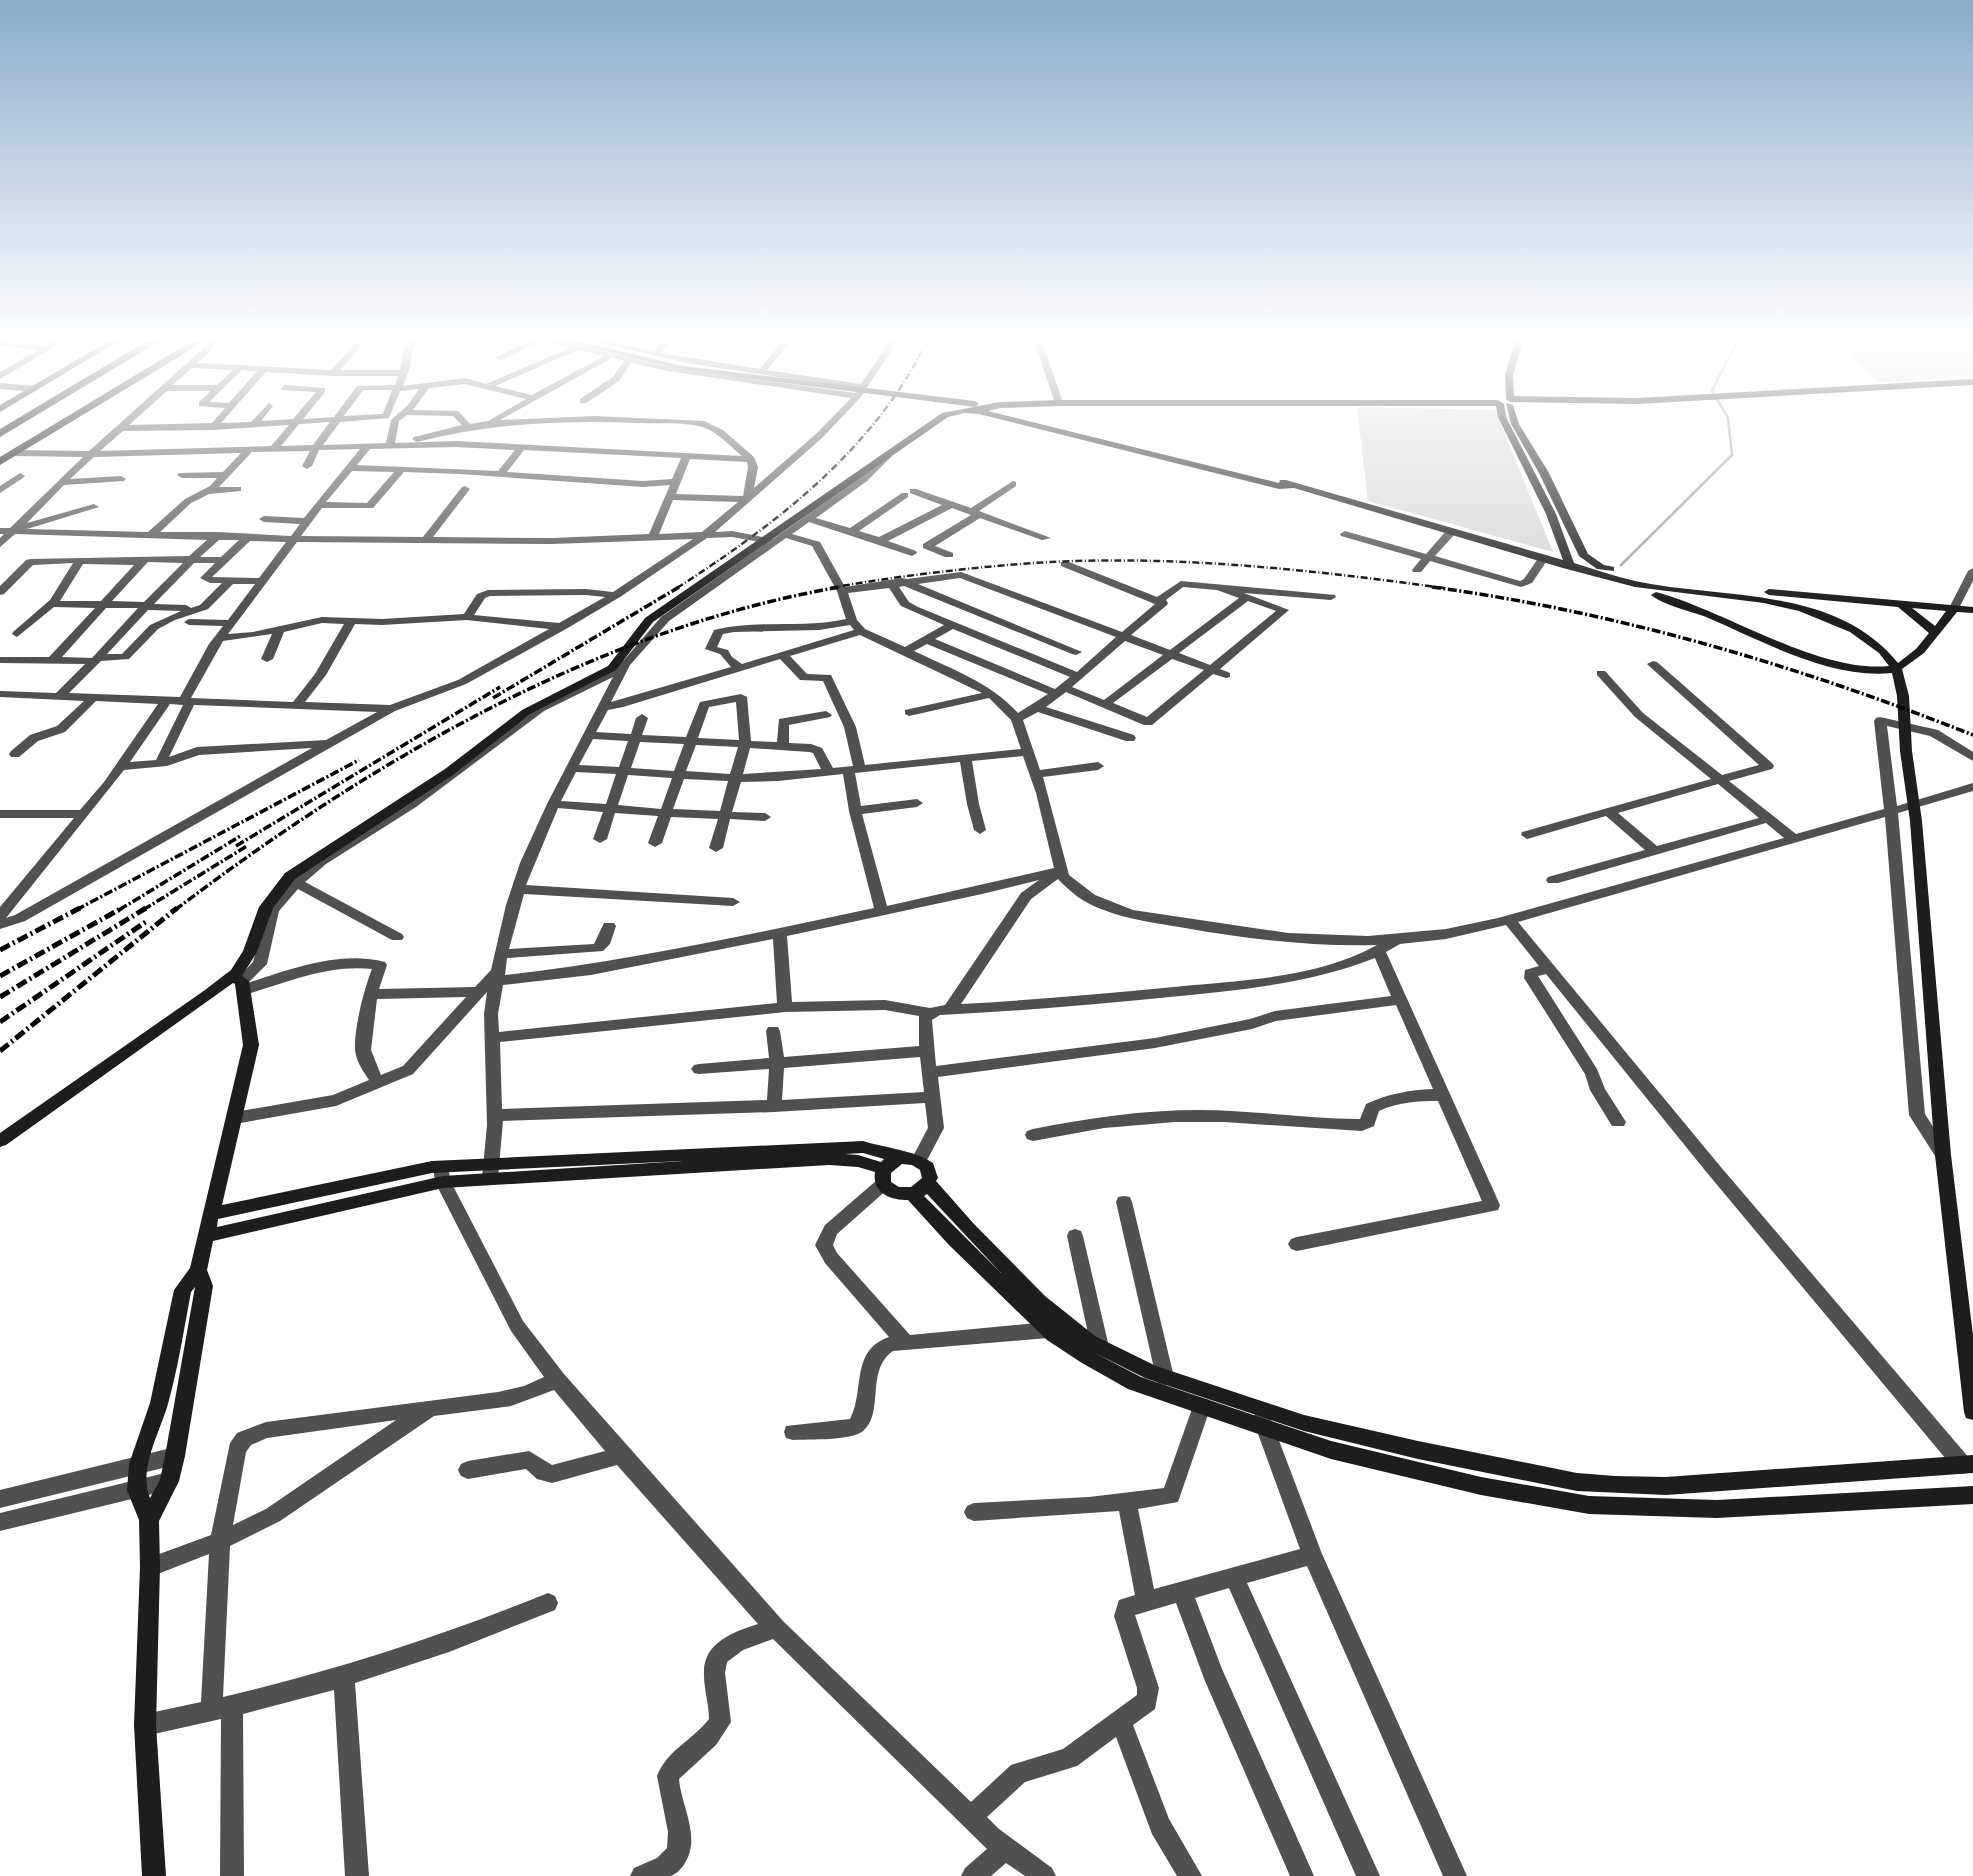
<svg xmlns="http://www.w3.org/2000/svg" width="1973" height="1876" viewBox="0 0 1973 1876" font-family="Helvetica,sans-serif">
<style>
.green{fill:#d7d7d7}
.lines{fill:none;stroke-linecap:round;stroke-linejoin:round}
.stream{stroke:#9e9e9e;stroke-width:2.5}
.street{fill:#505050;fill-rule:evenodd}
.secondary{fill:#1d1d1d;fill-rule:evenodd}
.primary{fill:#000;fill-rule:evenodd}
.rail-far2{stroke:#000;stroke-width:2.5;stroke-dasharray:7 2.5 1 2.5;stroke-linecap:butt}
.rail-far1{stroke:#000;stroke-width:3.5;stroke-dasharray:9 2.5 2 2.5;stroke-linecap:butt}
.rail{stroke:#000;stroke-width:5;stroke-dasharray:11 3.5 2 3.5;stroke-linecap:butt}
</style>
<rect width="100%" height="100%" fill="#fff"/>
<path class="green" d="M1835 341H1973V375L1878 383Z
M1357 407 1495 410 1553 552 1368 501Z"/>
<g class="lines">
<path class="stream" d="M1621 565 1732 455 1728 418 1712 391 1737 341"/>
<path class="street" d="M53 341H64L0 379V372L39 350 0 346V342L46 346Z
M207 341H215L212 350 197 363 331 370 357 341H366L340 370H400L406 341H414L410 367 403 386 465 378 486 384 570 348 546 341H562L668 367 855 393 858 389 687 363 592 341H609L653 351 662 341H671L661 353 760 369 782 341H791L767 370 861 384 885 348 886 341H894L893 348 860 398 822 438 715 532 732 531 773 539 861 477 887 453 892 456 867 481 816 518 850 528 902 493H908V497L859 531 879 537 942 505 910 493V489H916L971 508 1013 481 1016 482V486L979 511 1051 538 1042 540 980 518 935 546 953 553V557H945L923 548V544L971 515 952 508 888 541 916 551 917 553 912 556 809 522 792 534 820 542 845 587 902 578 907 579 961 572 1122 632 1155 604 1061 566V562H1069L1157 597 1181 581 1335 595 1336 597 1331 600 1244 593 1289 610 1220 669 1230 673V677L1226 678 1213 674 1152 725H1144L1066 692 1046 707 1134 735 1136 738 1134 741H1126L1038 712 1023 720 1040 770 1098 762 1104 766 1098 770 1043 777 1069 875 1095 895 1133 910 1288 933 1368 936 1446 929 1498 918 1784 838 1766 823 1558 883H1548L1546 880 1548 877 1645 850 1606 816 1527 839 1521 835 1522 832 1711 779 1635 717 1597 675V671H1605L1643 713 1722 775 1759 765 1647 664 1653 661 1657 662 1772 763 1774 766 1772 769 1729 781 1796 834 1884 809 1874 721 1876 718 1880 717 1938 730 1973 752V761L1930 736 1887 726 1897 806 1973 783V791L1898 813 1925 1114 1951 1155 1949 1159 1943 1161 1937 1159 1909 1115 1885 817 1518 922 1720 1166 1970 1459 1973 1465 1970 1471 1963 1474 1956 1471 1708 1174 1546 974 1538 976 1597 1069 1605 1089 1626 1122 1624 1126H1612L1590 1090 1585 1074 1524 978 1525 970 1539 966 1506 925 1446 939 1400 944 1386 952 1500 1205 1498 1210 1297 1251 1291 1249 1288 1244 1291 1239 1297 1237 1482 1201 1438 1101C1417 1101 1398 1102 1379 1111L1374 1126 1362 1131 1224 1122H1175L1104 1128 1033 1141 1027 1139 1025 1135 1027 1131 1033 1129C1088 1118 1143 1110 1199 1110 1253 1110 1306 1119 1360 1119L1366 1104C1388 1094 1409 1090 1433 1089L1396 1005 1276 1021 1252 1029 1155 1048 938 1077 944 1128 925 1164 919 1166 913 1164 911 1160 928 1128 925 1103 774 1112 503 1121 498 1178 496 1182 490 1184 484 1182 482 1178 487 1125 484 1014 487 992 413 1074 336 1106 235 1124 229 1122 227 1118 229 1114 235 1112 333 1095 369 1080C363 1071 356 1061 355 1050 354 1028 364 989 372 969 327 964 286 983 244 995L237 990 241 986 235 981 253 962 267 907 291 880 316 858 408 801 536 707 600 676 624 660 661 617 766 543 732 537 707 538 620 597 566 629 466 684 395 711 25 921 0 929V907L74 818H0V810H80L104 782 158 704 96 701 65 732 38 741 19 757H11L9 754 11 751 30 735 57 726 84 701 0 697V691L56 693 85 664 0 663V657H49L95 608 54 607 17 637 12 634 13 632 50 600 73 563 33 565 4 594 0 595V586L26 560 30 559 189 556 207 540 15 534 0 547V538L4 534H0V528H10L83 457 15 456 10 453 15 450 89 451 205 347ZM578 350 604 356 532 395 495 386ZM612 358 624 361 613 377 580 399V403H586L619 381 631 363 668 371 851 398 816 434 754 488 758 467 754 457 723 430 704 421 595 416 500 420ZM192 368 233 370 217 385H172ZM242 370 257 371 229 403 209 402ZM266 372 333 376H398L395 385 357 386 334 417 303 419 325 392V388L285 385 281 388 282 390 316 392 293 419 261 421 273 406 269 403 251 422 221 423ZM465 384 526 399 488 421 470 424 458 411 413 410 429 388ZM419 389 408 405 391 420 386 443 323 445 340 422 389 418 400 391ZM363 390H392L383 414 344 416ZM167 391H211L199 402V406L225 408 212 423 129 425ZM407 415 453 416 462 425 414 437 412 439 417 442C490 423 563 420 639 423 658 424 680 422 698 426 715 429 729 445 742 456L456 441 395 443 399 421ZM330 422 313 445 281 446 299 424ZM289 425 271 446 100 451 123 431 213 430ZM456 447 515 450 498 471 357 465 370 449ZM360 449 304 518 264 516 259 519 264 522 300 524 291 536 218 532H160L191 503 209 494 241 491V487H219L252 452 310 451 302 466 307 469 312 466 319 450ZM524 450 681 458 672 479 643 481 507 472ZM241 453 223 472 179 473 177 475 182 478H217L210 486 185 499 148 532 27 529 99 507 94 504 27 523 64 485 124 481 126 479 121 476 70 479 94 457ZM690 459 747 462 748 467 743 496 676 494ZM352 471 394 472 367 503 326 502ZM404 472 460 474 643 487 670 485 649 534 552 538 433 537 470 489 465 486 462 487 423 537 301 536 322 508H373ZM673 500 738 502 702 532 659 534ZM786 538 812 546 837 591 846 619C802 629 758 619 714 630L705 649 720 654 731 667 611 702 630 665 669 621ZM693 539 613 592 586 589 488 590 477 594 464 614 382 619 322 617 253 632 228 634 297 542 552 544ZM219 540H239L221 557H200ZM250 541 286 542 259 578 212 577ZM148 562 183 563 144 602 112 601ZM194 563H215L200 578 210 583H222L200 605 191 608 186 605 154 604ZM83 564 134 565 101 601H60ZM960 578 1116 637 1077 672 918 607 909 602 899 587 904 586 1072 654 1076 655 1082 652 918 584ZM233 584H255L228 620 189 619 184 622 189 625 223 626 209 644 180 697 69 693 101 661 129 659 158 629 175 620 208 609ZM1183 587 1217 590 1239 598 1170 650 1131 635 1167 605 1168 603 1166 600ZM889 588 901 606 944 625 905 647 865 629 857 620 848 593ZM586 595 605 597 559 623 474 615 485 598 490 596ZM1248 601 1276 611 1210 665 1179 653ZM106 608H138L92 658 62 657ZM148 610 181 611 150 625 122 654H107ZM467 620 549 629 458 680 390 705 305 702 326 675 355 624 382 625ZM322 623 344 624 315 674 293 702 191 698 223 641 272 634 261 659 267 662 273 659 284 632ZM850 625 854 630 742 664 732 657 728 650 717 647 723 634 734 632 819 630ZM953 629 1070 677 1055 689 935 639ZM860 635 982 693 905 710V714L909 716 989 698 1011 720 1021 749 865 765 856 727 831 675 807 674 790 656ZM1125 641 1163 655 1104 700 1072 687ZM927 644 1048 694 1018 713C990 682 951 669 914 651ZM780 659 800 680 823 681 844 727 853 766 833 768 822 748 811 744 789 743V725L830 717 832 715 826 711 779 719 777 742 751 741 747 697 741 694 700 702 686 737 642 735 648 718 642 714 636 718 631 734 596 732 608 710 623 707ZM1172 659 1204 670 1147 717 1113 703ZM613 677 547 804 520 863 506 905 491 970 475 987 379 989 387 965 385 962C341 950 290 969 248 983L267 964 279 911 298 889 392 940H402L404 937 402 934 305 882 326 864 416 807 544 711ZM736 702 739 740 698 738 709 707ZM170 704 183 705 156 760 130 762ZM194 705 377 712 326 740 197 747 169 757ZM593 739 628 741 619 767 579 765ZM640 742 684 744 674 771 631 768ZM696 745 738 747 730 774 686 771ZM312 748 15 915 6 918 124 770 167 766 199 755ZM750 748 809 752 813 753 821 769 743 774ZM1023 756 1036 793 1054 868 887 906 862 814 917 807 923 803 917 799 861 806 855 773 960 762 967 804 974 830 980 834 986 830 979 804 972 761ZM576 772 616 774 606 804 561 801ZM843 774 849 811 874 908C751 934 631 961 505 975L507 958 603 951 610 944 616 926 614 923H604L594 944 509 949 524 894 733 906 740 902 733 898 526 885 558 808 603 812 593 839 600 843 607 839 615 813 658 816 648 843 655 847 662 843 671 817 718 819 709 848 716 852 723 848 730 819 765 821 771 817 765 813 732 812 741 782 778 781ZM628 775 672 778 661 809 618 805ZM684 779 728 781 720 811 673 809ZM1718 784 1759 818 1657 846 1618 813ZM1058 879C1070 892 1084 903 1101 909 1128 920 1157 923 1185 928 1248 939 1312 947 1377 945 1316 979 1241 980 1174 987 1103 994 1032 1000 961 1004L1031 899ZM1039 880 1021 893 945 1005 930 1008 885 1000 792 1002 787 936 982 894ZM773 939 777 1003 499 1032 498 1014 503 985 591 975ZM1375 958 1391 996 1275 1011 1250 1019 1155 1038 936 1066 932 1020 940 1015C1017 1011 1093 1005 1170 997 1240 990 1309 984 1375 958ZM466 997 403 1066 381 1075 371 1050 377 999ZM885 1010 919 1016V1046L784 1057 780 1031 778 1027H768L766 1031 769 1058 699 1064 694 1065 691 1069 694 1073 699 1074 769 1069 767 1100 502 1109 500 1042 785 1012ZM920 1057 924 1092 782 1100 784 1068Z
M529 341H541L502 360 495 358Z
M1034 341H1042L1063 403 1062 405 1055 403Z
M0 383 34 386 38 389 34 392 0 389Z
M20 473 25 476 23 478 0 493V486Z
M1345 531 1426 554 1446 531H1454V535L1435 556 1520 581 1524 579 1541 554 1550 556 1532 583 1521 587 1430 561 1421 572H1413L1412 570 1421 559 1341 536 1340 534Z
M1973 568V581L1959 608 1958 610H1950L1949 608 1968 571Z
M441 1161 447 1163 451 1182 523 1321 564 1374 783 1621 971 1802 1011 1765 1063 1749 1137 1695V1688L1114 1616 1119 1600 1135 1595 1119 1511 974 1521 967 1518 964 1512 967 1506 974 1503 1089 1497 1164 1488 1193 1406 1195 1400 1202 1398 1209 1400 1211 1406 1178 1502 1138 1509 1154 1589 1300 1549 1253 1420 1255 1414 1262 1412 1269 1414 1322 1554 1467 1876H1443L1307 1566 1247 1583 1380 1876H1356L1229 1588 1195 1598 1222 1669 1314 1876H1290L1205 1681 1176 1603 1135 1615 1159 1688 1155 1709 1133 1725 1169 1819 1202 1876H1177L1152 1834 1116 1737 1077 1766 1025 1782 987 1817 999 1829 1052 1868 1056 1876H1025L1006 1863 991 1876H961L965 1868 987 1849 773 1639 743 1650 727 1662 725 1673 731 1722 716 1745 679 1779C681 1807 703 1839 683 1866 680 1870 675 1875 670 1876 658 1876 642 1876 630 1876L634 1868 657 1858 667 1848 668 1832 657 1776C667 1750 693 1740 709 1719 709 1704 704 1690 704 1675 702 1643 733 1632 758 1624L617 1465 552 1483 537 1479 526 1469 468 1479 461 1476 458 1470 461 1464 468 1461 529 1451 552 1465 605 1451 554 1390 511 1406 434 1416 280 1521 230 1546 223 1697C334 1671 442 1636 548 1593L555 1596 558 1603 555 1610 449 1652 355 1683 369 1876H345L334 1690 243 1714 244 1876H220L221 1719 145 1736 137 1733 134 1725 137 1717 145 1714 201 1702 209 1554 150 1577 143 1574 140 1567 143 1560 211 1535 230 1443 237 1433 266 1422 498 1392 524 1386 544 1377 511 1331 435 1182 433 1167 435 1163ZM396 1420 266 1509 233 1525 246 1452 251 1445 267 1438Z
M883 1178 889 1180 891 1184 889 1188 837 1234 833 1245 837 1253 910 1335 1048 1322 1054 1325 1057 1330 1054 1335 1048 1338 893 1351C865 1370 885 1413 863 1431 851 1441 809 1439 793 1440L786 1438 784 1432 786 1426 850 1419C865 1392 850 1350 889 1337L825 1263 815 1245 825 1225 877 1180Z
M1124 1196 1130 1197 1132 1202 1174 1377 1172 1383 1165 1385 1158 1383 1156 1377 1116 1202 1118 1197Z
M1075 1229 1081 1231 1083 1236 1109 1347 1106 1352 1100 1355 1094 1352 1091 1347 1067 1236 1069 1231Z
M175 1447 182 1450 185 1456 182 1462 175 1465 0 1508V1490Z
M169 1472 176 1475 179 1481 176 1487 169 1490 0 1531V1513Z"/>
<path class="secondary" d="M109 341H119L0 412V405Z
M563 341H579L683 366 975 401 979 404 975 407 683 370Z
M1515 341H1523L1513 375 1514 396 1637 398 1973 379V385L1637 404 1510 402 1506 399 1505 375Z
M1059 400H1498L1504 404 1506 417 1556 514 1574 563C1594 569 1614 576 1635 581 1723 600 1835 585 1898 663L1916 649 1929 633 1898 607 1769 595 1764 592 1769 589 1973 607V613L1957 612 1924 653 1902 669 1909 696 1912 751 1922 821 1951 1155 1973 1335V1420L1966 1418 1964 1412 1935 1155 1910 821 1900 751 1897 696 1892 673C1828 679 1763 641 1706 617 1690 611 1663 605 1651 595L1656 592C1726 611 1818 673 1889 666L1879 653 1850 632 1799 611 1764 603 1635 587 1563 568 1294 488 1279 489 979 414 965 413 948 417 653 622 616 670 530 714 453 775 295 879 273 908 257 952 242 976 249 981 259 1045 222 1205 432 1161 863 1141C885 1148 914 1150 933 1163L938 1178 936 1181 974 1224 1045 1296 1095 1336 1156 1366 1304 1415 1418 1441 1577 1473 1615 1476 1666 1477 1973 1455V1473L1666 1495 1577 1491 1418 1459 1304 1431 1145 1378 1093 1352 1141 1377 1331 1441 1481 1477 1589 1496 1717 1500 1973 1486V1504L1717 1518 1589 1514 1481 1495 1331 1459 1128 1389 1082 1363 1047 1340 949 1245 908 1200C890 1200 872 1193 875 1172L858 1167 829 1165 443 1188 213 1241 207 1270 213 1286 185 1456 179 1481 159 1521 160 1567 156 1725 166 1876H142L134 1725 140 1567 139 1520 127 1490 129 1464 150 1403 174 1290 190 1268 243 1045 235 984 233 983 6 1145 0 1147V1133L205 990 231 970 243 951 259 907 285 873 445 769 522 710 608 666 645 618 942 413 1000 402ZM1059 406H1496L1498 417 1546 514 1563 560 1286 480H1280L1279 483 988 411 1000 408ZM1912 608 1946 611 1935 626ZM863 1153 884 1159 881 1162 858 1155 845 1154ZM683 1161 443 1176 217 1227 218 1219 432 1173ZM902 1164 912 1165 920 1170 922 1178 911 1187H899L891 1182V1173ZM927 1194 1001 1273 924 1196ZM195 1287 165 1456 160 1480 150 1498C138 1469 160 1432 168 1404 178 1368 184 1329 191 1292Z
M1506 403 1513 405 1519 424 1549 473 1588 554 1604 565 1614 567V571L1597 569 1579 556 1539 473 1511 424Z"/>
<path class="primary" d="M147 341H160L0 437V429Z
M192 341H205L0 465V457Z"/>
<path class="rail-far2" d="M677 588C776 524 874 450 927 341
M830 588C893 577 956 569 1020 564 1162 553 1304 569 1444 588"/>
<path class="rail-far1" d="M1432 587C1618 612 1799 666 1973 735
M493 698 679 587
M236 846 500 687
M76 910 359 760
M119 910 242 835
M143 910 247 846
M175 910C370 762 596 629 840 587"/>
<path class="rail" d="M0 950 80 908
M0 976 122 908
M0 997 146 908
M0 1022 147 921
M0 1051 177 908"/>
</g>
<linearGradient id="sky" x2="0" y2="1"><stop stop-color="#8aabca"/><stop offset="0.56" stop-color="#fff"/><stop offset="1" stop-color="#fff" stop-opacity="0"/></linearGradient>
<rect width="1973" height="604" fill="url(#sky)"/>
</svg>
